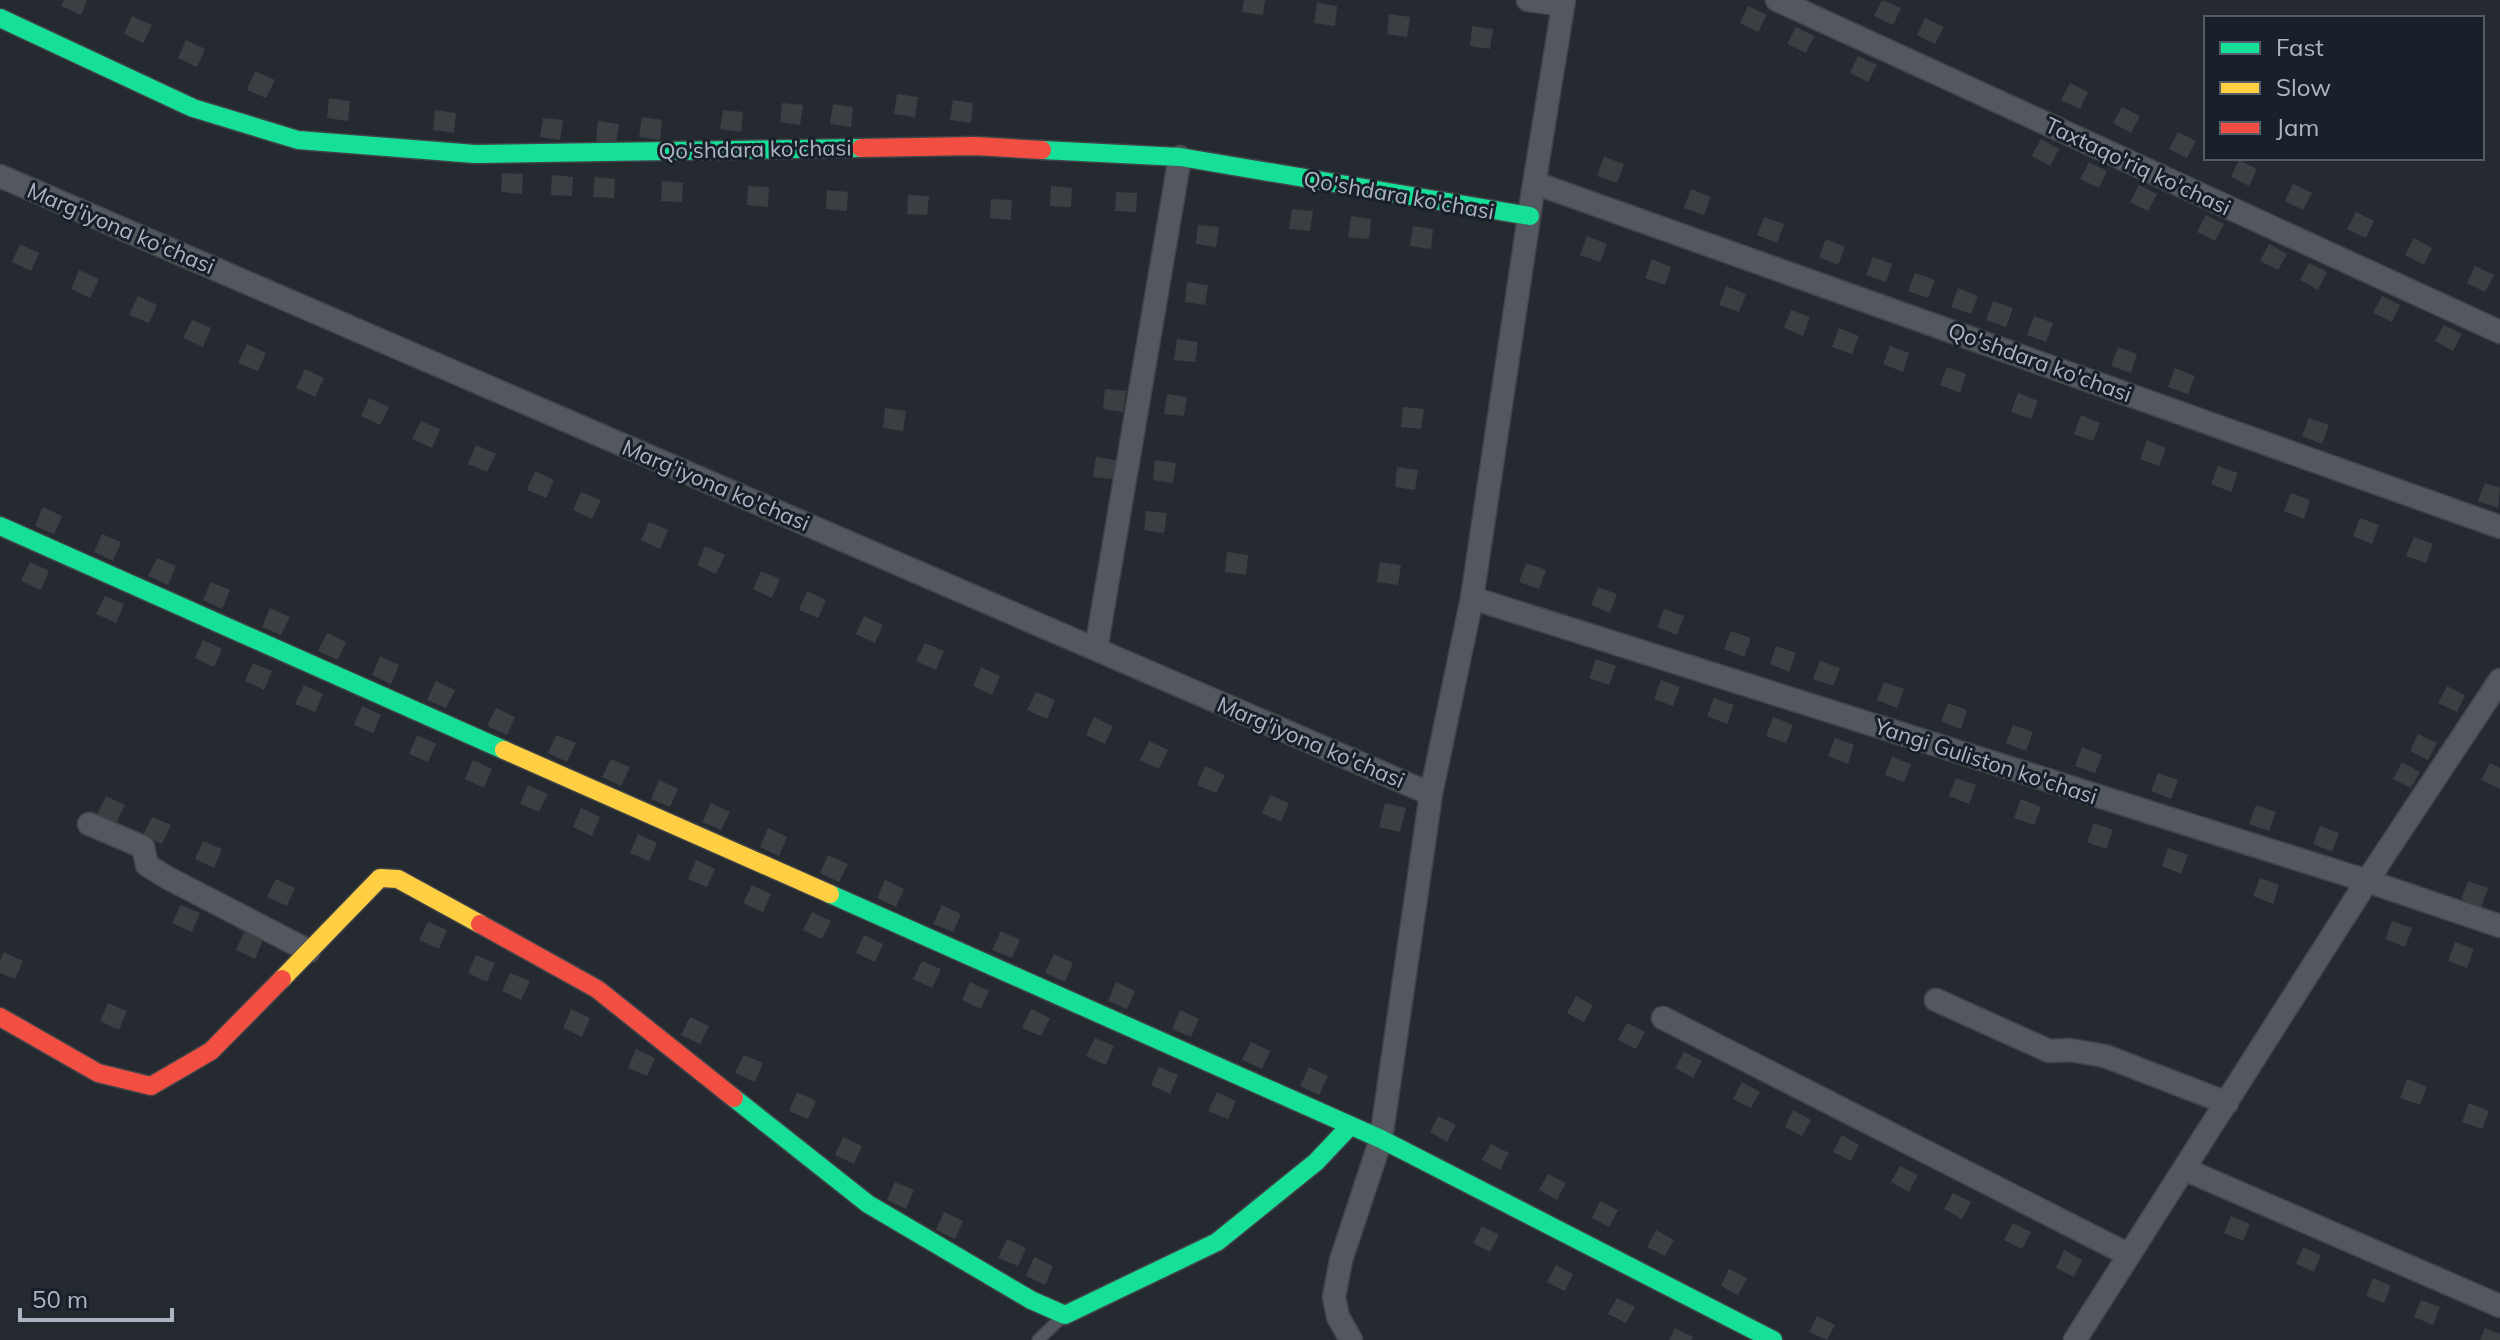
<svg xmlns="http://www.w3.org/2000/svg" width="2500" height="1340" viewBox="0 0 2500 1340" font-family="Mulish,sans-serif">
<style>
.building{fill:#3b3f44}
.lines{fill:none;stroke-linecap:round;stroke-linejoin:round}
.lane-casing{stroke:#404449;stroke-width:14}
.street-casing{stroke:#404449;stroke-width:25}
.fast-casing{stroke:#404449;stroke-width:21}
.slow-casing{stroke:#404449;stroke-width:21}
.jam-casing{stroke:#404449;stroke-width:21}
.lane{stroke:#53585e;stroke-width:11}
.street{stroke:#53585e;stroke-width:22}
.fast{stroke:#16e098;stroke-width:18}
.slow{stroke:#ffcf43;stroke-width:18}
.jam{stroke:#f24e42;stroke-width:18}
.labels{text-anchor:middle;stroke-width:6;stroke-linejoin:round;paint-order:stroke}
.street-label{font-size:22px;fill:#acb6c3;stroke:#182029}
</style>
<rect width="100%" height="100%" fill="#242a2f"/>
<path class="building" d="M64 0H87L81 15 61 6Z
M1244 0H1265L1263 15 1242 12Z
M1882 0 1901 8 1893 25 1874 16Z
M1317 3 1337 6 1335 26 1314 23Z
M1748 6 1767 15 1758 32 1740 23Z
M1389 14 1410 17 1407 37 1387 34Z
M132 16 152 25 143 43 124 34Z
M1925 18 1944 27 1935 44 1917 35Z
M1472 26 1493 29 1490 49 1470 46Z
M1796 27 1814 36 1806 53 1787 44Z
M186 40 205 49 197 67 178 58Z
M1858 56 1877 65 1868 82 1850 73Z
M255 71 275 80 266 98 247 90Z
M2070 83 2088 92 2080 109 2061 100Z
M897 94 918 97 915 117 894 114Z
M329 98 350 101 348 121 327 118Z
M953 100 973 103 971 123 950 120Z
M782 103 803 105 800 125 780 122Z
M833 104 853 107 851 127 830 124Z
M2122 107 2140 116 2131 133 2113 123Z
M435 110 456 113 454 133 433 130Z
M723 110 743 112 741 132 720 129Z
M642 117 662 120 660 140 639 137Z
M543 118 563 120 560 140 540 137Z
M598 121 619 124 616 144 596 141Z
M2178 132 2196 141 2187 158 2169 149Z
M2041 139 2059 149 2050 166 2032 156Z
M1604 157 1624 164 1617 183 1597 176Z
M2239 160 2257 169 2249 186 2231 177Z
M2089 162 2107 171 2099 188 2080 179Z
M502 173 523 174 522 194 501 192Z
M552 175 573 177 572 196 551 195Z
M595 177 615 179 614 198 593 197Z
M662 181 683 183 682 202 661 201Z
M2293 184 2312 193 2303 210 2285 201Z
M2139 185 2157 194 2148 211 2130 202Z
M748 186 769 187 768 207 747 205Z
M1051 186 1072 188 1071 207 1050 206Z
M1691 189 1711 197 1704 215 1684 208Z
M827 190 848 192 847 211 826 209Z
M1116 192 1137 193 1136 212 1115 211Z
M908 195 929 196 927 215 907 214Z
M991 199 1012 200 1011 220 990 218Z
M1292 209 1313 211 1310 231 1289 229Z
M2356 212 2374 221 2366 238 2347 229Z
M2206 215 2224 224 2215 241 2197 232Z
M1351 216 1371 219 1369 239 1348 237Z
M1764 217 1784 224 1777 243 1757 235Z
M1198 225 1219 227 1216 247 1196 244Z
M1413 226 1433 229 1431 249 1410 246Z
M1587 236 1607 244 1600 262 1580 255Z
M2414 238 2432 248 2424 265 2405 255Z
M1826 239 1845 247 1838 265 1819 257Z
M20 244 39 253 31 271 12 262Z
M2269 244 2287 254 2278 270 2260 261Z
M1873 257 1892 264 1886 282 1866 275Z
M1652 259 1671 267 1665 285 1645 278Z
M2309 263 2327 272 2318 290 2300 280Z
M2475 266 2494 275 2485 292 2467 283Z
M79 270 99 279 90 298 71 289Z
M1915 273 1935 280 1928 298 1908 291Z
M1187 282 1208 285 1205 305 1185 302Z
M1726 286 1746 294 1739 312 1719 305Z
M1958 288 1978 296 1971 314 1951 307Z
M138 296 157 305 149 323 129 315Z
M2382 296 2400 305 2392 322 2373 313Z
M1993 301 2013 308 2006 327 1986 320Z
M1791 310 1810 317 1803 336 1784 328Z
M2034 316 2053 323 2046 342 2027 335Z
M192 320 211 328 203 347 183 338Z
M2444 325 2462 334 2453 351 2435 341Z
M1839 328 1859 336 1852 354 1832 347Z
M1177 339 1198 342 1195 362 1174 360Z
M247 344 266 353 258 371 238 363Z
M1890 346 1909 353 1903 372 1883 364Z
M2118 347 2137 354 2131 373 2111 366Z
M1947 367 1966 374 1960 393 1940 385Z
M2175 368 2195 376 2188 394 2168 387Z
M305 369 324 378 315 397 296 388Z
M1105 389 1126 391 1123 412 1103 409Z
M2018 393 2038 401 2031 419 2011 412Z
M1167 394 1187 397 1184 416 1164 414Z
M369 398 389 407 380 425 361 416Z
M1403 407 1424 409 1421 429 1401 427Z
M885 408 906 411 903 431 883 428Z
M2081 415 2100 423 2093 441 2074 434Z
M2309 418 2329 425 2322 444 2302 436Z
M421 421 440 429 432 448 412 439Z
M2147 440 2166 448 2159 466 2140 459Z
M476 445 496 454 487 472 468 464Z
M1096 457 1116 460 1113 479 1093 477Z
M1155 460 1176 463 1173 483 1153 480Z
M2218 466 2238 473 2231 492 2211 484Z
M1397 467 1418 470 1415 490 1395 487Z
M535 471 554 480 546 498 527 490Z
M2485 483 2500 488 2498 508 2478 501Z
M581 492 601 500 592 519 573 510Z
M2291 493 2310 500 2304 519 2284 511Z
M43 507 62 516 54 534 35 526Z
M1146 511 1167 513 1164 533 1144 530Z
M2360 518 2379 525 2372 544 2353 536Z
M649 522 668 530 660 549 641 540Z
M102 534 121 542 113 561 94 552Z
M2414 537 2433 544 2426 563 2406 556Z
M705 546 725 555 716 574 697 565Z
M1227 552 1248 555 1246 575 1225 572Z
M157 558 176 566 168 585 148 576Z
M30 562 49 571 41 590 21 581Z
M1380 562 1401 565 1398 585 1377 582Z
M1526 563 1546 570 1539 589 1519 582Z
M761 571 780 579 772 598 753 589Z
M211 582 230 590 222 609 203 600Z
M1598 587 1617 594 1610 613 1591 605Z
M807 591 826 600 818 618 799 610Z
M105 596 124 604 116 623 96 614Z
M270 608 290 617 281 635 262 627Z
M1664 609 1684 616 1677 635 1657 627Z
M864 616 883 625 875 643 856 634Z
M1731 631 1751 638 1744 657 1724 649Z
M327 633 346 642 338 660 318 651Z
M203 640 222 649 214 667 195 658Z
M925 643 944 651 936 670 916 661Z
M1776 646 1796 653 1789 672 1770 664Z
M380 656 399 665 391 684 372 675Z
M1596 659 1616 666 1609 685 1589 678Z
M1820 661 1840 668 1833 686 1813 679Z
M253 663 272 671 264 690 245 681Z
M981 667 1000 676 992 695 973 686Z
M1661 680 1680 687 1673 706 1654 699Z
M436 681 455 690 446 708 427 700Z
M1884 682 1904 689 1897 708 1877 700Z
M304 685 323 694 315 712 295 704Z
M2447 686 2465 695 2457 712 2438 703Z
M1036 692 1055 700 1047 719 1027 710Z
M1714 698 1734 705 1727 724 1707 716Z
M1948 703 1967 710 1961 729 1941 721Z
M362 706 381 715 373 733 354 725Z
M496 708 515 717 507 735 487 726Z
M1094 717 1113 726 1105 744 1086 735Z
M1773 717 1793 725 1786 743 1766 736Z
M2013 725 2033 732 2026 751 2006 743Z
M2418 734 2437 743 2428 760 2410 751Z
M417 735 436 744 428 762 409 754Z
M556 735 576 743 567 762 548 753Z
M1835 738 1854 745 1848 764 1828 756Z
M1149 741 1168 750 1159 769 1140 760Z
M2082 747 2102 755 2095 773 2075 766Z
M1892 757 1911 764 1904 782 1885 775Z
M611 759 630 767 621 786 602 777Z
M473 760 492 769 484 788 465 779Z
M2402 762 2420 772 2411 788 2393 779Z
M2490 763 2500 768V789L2481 780Z
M1205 766 1225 775 1216 793 1197 785Z
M2158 773 2178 780 2171 799 2151 791Z
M1956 778 1976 785 1969 804 1949 796Z
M659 780 678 789 670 807 651 799Z
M528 785 548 794 539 812 520 804Z
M1270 795 1289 803 1281 822 1262 813Z
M106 796 125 805 116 823 97 815Z
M2021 799 2041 807 2034 825 2014 818Z
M711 803 730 812 721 830 702 822Z
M1385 803 1406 808 1400 832 1379 827Z
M2256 805 2276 812 2269 831 2249 824Z
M581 808 600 817 592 836 573 827Z
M152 817 171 825 162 844 143 835Z
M2094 823 2113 830 2106 849 2087 842Z
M2320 826 2339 833 2332 852 2313 844Z
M768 828 787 837 779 856 760 847Z
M638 834 657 843 649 861 630 853Z
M203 841 222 849 214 868 195 859Z
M2168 848 2188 855 2181 874 2162 866Z
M828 855 848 864 839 882 820 873Z
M696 860 715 869 707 887 688 879Z
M2260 878 2279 885 2273 904 2253 896Z
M276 879 295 888 287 906 267 897Z
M885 880 904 889 896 907 877 898Z
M2468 881 2488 888 2481 907 2461 899Z
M752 885 771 894 763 912 743 903Z
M181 905 200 913 192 932 172 923Z
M942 905 961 914 953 932 933 924Z
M812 912 831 921 822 939 803 930Z
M2392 921 2412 928 2405 947 2385 939Z
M428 922 447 930 439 949 419 940Z
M1001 931 1020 940 1012 958 992 950Z
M244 932 263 940 255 959 236 950Z
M864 935 883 944 875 962 856 953Z
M2455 942 2474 949 2467 968 2448 961Z
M4 952 23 961 15 979 0 973V961Z
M1054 954 1073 963 1065 982 1045 973Z
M476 955 495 963 487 982 468 973Z
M922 961 941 969 932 988 913 979Z
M510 973 530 981 521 1000 502 991Z
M970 982 989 991 981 1009 962 1000Z
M1116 982 1135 991 1127 1009 1108 1001Z
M1576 996 1593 1005 1584 1022 1567 1013Z
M108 1003 127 1011 119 1030 100 1021Z
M571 1009 590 1018 582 1037 563 1028Z
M1031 1009 1050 1018 1041 1036 1022 1028Z
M1180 1010 1199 1019 1191 1037 1172 1029Z
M690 1017 709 1026 700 1044 681 1035Z
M1627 1023 1645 1032 1636 1049 1618 1040Z
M1095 1038 1114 1046 1106 1065 1086 1056Z
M1251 1042 1270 1051 1262 1069 1242 1060Z
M636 1049 655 1058 647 1076 628 1068Z
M1684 1052 1702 1061 1693 1078 1675 1068Z
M744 1055 763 1063 755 1082 735 1073Z
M1159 1067 1178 1075 1170 1094 1151 1085Z
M1309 1067 1328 1076 1319 1095 1300 1086Z
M2407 1079 2427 1087 2420 1105 2400 1098Z
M1742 1082 1760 1092 1751 1108 1733 1099Z
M797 1092 816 1101 808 1119 789 1111Z
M1217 1092 1236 1101 1228 1119 1208 1111Z
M2469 1103 2489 1111 2482 1129 2462 1122Z
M1793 1110 1811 1120 1802 1136 1785 1127Z
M1438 1116 1456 1125 1447 1142 1430 1132Z
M1842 1135 1859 1145 1851 1161 1833 1152Z
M843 1137 862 1146 854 1164 835 1155Z
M1491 1144 1509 1153 1500 1170 1482 1160Z
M1900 1166 1918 1175 1909 1192 1891 1182Z
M1548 1174 1566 1183 1557 1200 1539 1190Z
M895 1182 914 1190 906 1209 887 1200Z
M1953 1193 1971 1202 1962 1219 1944 1209Z
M1600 1201 1618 1210 1609 1227 1592 1218Z
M944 1212 963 1221 955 1239 936 1230Z
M2231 1216 2250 1224 2243 1241 2224 1233Z
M2013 1223 2031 1232 2022 1249 2004 1240Z
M1482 1226 1499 1235 1490 1252 1473 1243Z
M1656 1230 1674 1240 1665 1256 1647 1247Z
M1007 1239 1026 1248 1018 1266 998 1258Z
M2303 1247 2321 1255 2314 1272 2296 1264Z
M2064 1250 2082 1260 2074 1277 2056 1268Z
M1034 1257 1053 1266 1045 1285 1026 1276Z
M1556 1265 1573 1274 1565 1291 1547 1282Z
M1729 1269 1747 1278 1738 1295 1721 1286Z
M2373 1278 2391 1286 2384 1303 2366 1296Z
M1617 1298 1635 1307 1626 1323 1608 1314Z
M2421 1300 2440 1307 2433 1325 2414 1317Z
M1817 1316 1835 1325 1827 1340 1809 1332Z
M1675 1328 1693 1337 1691 1340H1669Z
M2485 1328 2500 1334V1340H2480Z"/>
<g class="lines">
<g class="lane-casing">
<path id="lane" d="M1038 1340 1061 1318"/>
</g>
<g class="street-casing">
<path id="street" d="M1528 0 1563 5
M1777 0 2500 332
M0 176 1431 794
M1535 183 2500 527
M1472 598 2367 881 2500 926
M1096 649 1180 157
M89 824 143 847 147 865 166 877 309 951
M1936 1000 2049 1051 2070 1050 2105 1056 2227 1103
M1663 1018 2129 1255
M2184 1169 2500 1306
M1351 1340 1338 1317 1334 1297 1341 1260 1381 1139 1431 794 1472 598 1532 197 1564 0
M2075 1340 2367 881 2500 680"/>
</g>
<g class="fast-casing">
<path id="fast" d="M0 18 193 108 298 140 475 154 861 148
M1042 150 1180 157 1530 216
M0 526 504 750
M830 894 1381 1139 1773 1340
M734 1098 868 1204 1031 1300 1065 1315 1217 1242 1316 1162 1350 1126"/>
</g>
<g class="slow-casing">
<path id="slow" d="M504 750 830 894
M282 979 380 878 398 879 480 924"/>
</g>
<g class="jam-casing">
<path id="jam" d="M861 148 975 146 1042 150
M480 924 597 989 734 1098
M0 1017 98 1073 151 1086 211 1051 282 979"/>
</g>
<use href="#lane" class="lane"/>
<use href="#street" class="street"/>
<use href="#fast" class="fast"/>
<use href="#slow" class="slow"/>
<use href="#jam" class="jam"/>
</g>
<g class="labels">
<g class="street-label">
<text transform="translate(755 149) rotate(-1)" y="8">Qo'shdara ko'chasi</text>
<text transform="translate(2138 166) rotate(25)" y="8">Taxtaqo'riq ko'chasi</text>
<text transform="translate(1399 195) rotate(10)" y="8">Qo'shdara ko'chasi</text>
<text transform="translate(121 228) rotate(23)" y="8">Marg'iyona ko'chasi</text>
<text transform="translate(2040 362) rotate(20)" y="8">Qo'shdara ko'chasi</text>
<text transform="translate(716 485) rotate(23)" y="8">Marg'iyona ko'chasi</text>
<text transform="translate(1311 742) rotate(23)" y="8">Marg'iyona ko'chasi</text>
<text transform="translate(1986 761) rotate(18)" y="8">Yangi Guliston ko'chasi</text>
</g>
</g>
<rect x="2204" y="16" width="280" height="144" fill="#182029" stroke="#535c67" stroke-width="2"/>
<rect x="2220" y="42" width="40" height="12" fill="#16e098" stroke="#535c67" stroke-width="2"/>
<text x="2276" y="56" font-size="24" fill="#acb6c3">Fast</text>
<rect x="2220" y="82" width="40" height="12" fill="#ffcf43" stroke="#535c67" stroke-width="2"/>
<text x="2276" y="96" font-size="24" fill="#acb6c3">Slow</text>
<rect x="2220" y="122" width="40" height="12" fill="#f24e42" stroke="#535c67" stroke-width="2"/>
<text x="2276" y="136" font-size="24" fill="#acb6c3">Jam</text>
<path d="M20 1308v12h152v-12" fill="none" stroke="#acb6c3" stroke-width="4"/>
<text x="32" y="1308" font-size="24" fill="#acb6c3" stroke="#182029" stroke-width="6" paint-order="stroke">50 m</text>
</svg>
